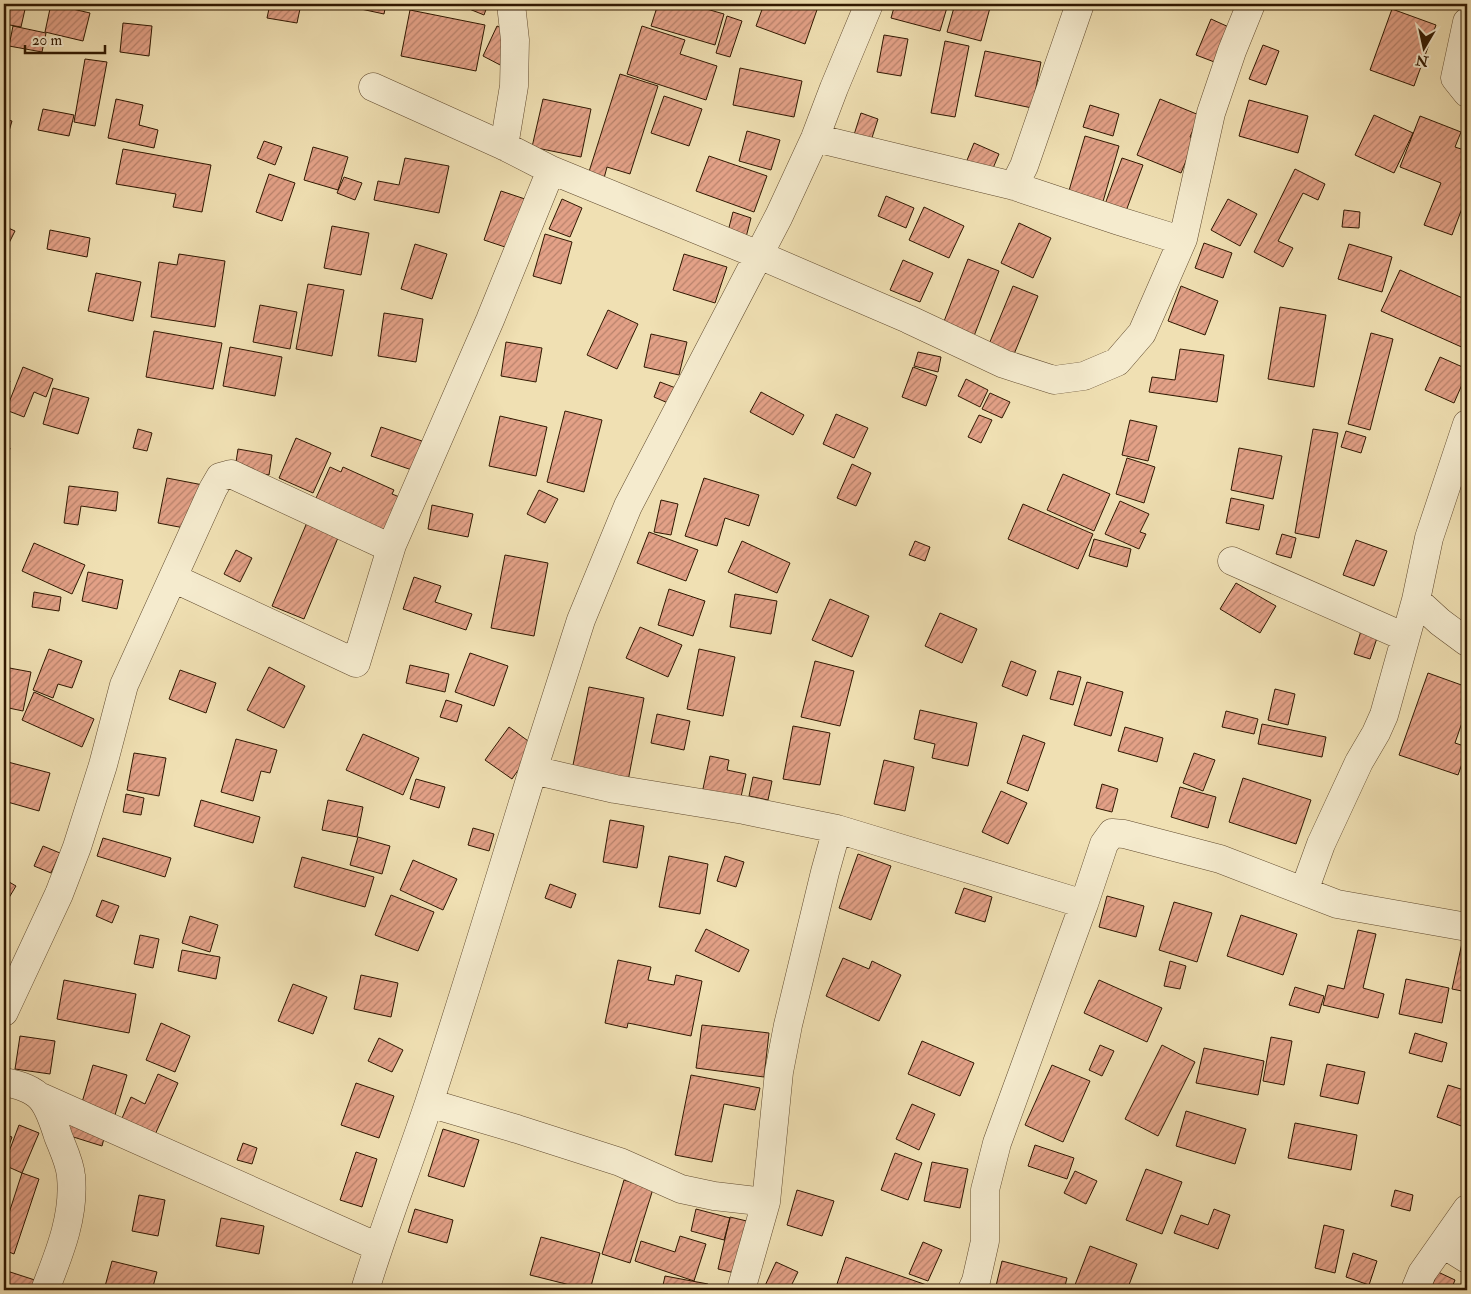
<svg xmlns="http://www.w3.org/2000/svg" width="1471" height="1294" viewBox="0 0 1471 1294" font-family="'IM FELL Double Pica',serif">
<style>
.building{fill:url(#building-hatch);stroke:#301801}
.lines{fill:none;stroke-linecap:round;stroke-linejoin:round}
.minor-casing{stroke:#604a2e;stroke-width:29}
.minor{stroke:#f5ebce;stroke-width:28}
</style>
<defs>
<pattern id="building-hatch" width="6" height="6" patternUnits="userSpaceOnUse" patternTransform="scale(1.25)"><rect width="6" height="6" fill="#e3a187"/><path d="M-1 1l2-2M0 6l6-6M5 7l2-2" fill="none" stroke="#b8826c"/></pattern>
</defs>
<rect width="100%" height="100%" fill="#f0e0b3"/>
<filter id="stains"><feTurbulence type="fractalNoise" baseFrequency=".004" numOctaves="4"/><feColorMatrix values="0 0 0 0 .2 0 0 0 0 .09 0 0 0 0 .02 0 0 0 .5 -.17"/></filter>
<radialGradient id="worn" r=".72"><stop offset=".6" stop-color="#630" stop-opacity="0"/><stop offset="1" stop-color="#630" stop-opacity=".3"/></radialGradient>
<path class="building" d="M8 4 26 5 21 27 4 24Z
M51 4 90 13 83 41 45 32Z
M202 4H219L217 9Z
M270 4H301L297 23 267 18Z
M348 4H386L384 14 347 6Z
M457 4H488L484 15Z
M658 4H689L724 14 715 45 651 26Z
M764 4H819L805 44 756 26Z
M895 4H948L940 31 891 18Z
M955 4H991L981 41 947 32Z
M1392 9 1436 25 1414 86 1370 70Z
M410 10 485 25 476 71 401 56Z
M727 16 742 21 730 57 716 53Z
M1211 19 1231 28 1217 63 1196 55Z
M123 23 152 26 149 56 120 52Z
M13 26 46 33 42 52 9 46Z
M497 26 519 36 504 67 483 56Z
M642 26 685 40 680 54 717 66 706 100 627 74Z
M884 35 908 39 901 76 877 72Z
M945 41 969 46 955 117 931 113Z
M1263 45 1279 51 1266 85 1249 79Z
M985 51 1041 62 1032 108 975 96Z
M85 59 107 62 95 126 74 122Z
M740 68 802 81 794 117 733 105Z
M620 74 658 86 630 174 607 167 603 182 587 178Z
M664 96 702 109 689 146 651 133Z
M116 99 143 105 139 125 158 130 154 148 108 138Z
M543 99 591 109 581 157 532 147Z
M1160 99 1199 115 1190 137 1195 139 1181 173 1137 155Z
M1249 100 1308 116 1298 153 1239 136Z
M1090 105 1119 114 1113 136 1083 127Z
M43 109 74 115 69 136 38 130Z
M861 113 878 119 869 147 852 141Z
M1374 115 1413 133 1394 173 1355 155Z
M1420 116 1461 132 1455 147 1467 151V172L1464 180 1467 181V195L1452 235 1424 225 1441 183 1400 167Z
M4 119 12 121 4 148Z
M747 131 780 140 771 170 739 161Z
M1085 136 1119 146 1102 205 1068 194Z
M264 141 282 147 275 165 257 158Z
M974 143 999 154 988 180 963 170Z
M313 147 348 157 338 190 304 180Z
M123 149 211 165 202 212 173 207 176 194 116 184Z
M709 156 767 176 754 212 696 191Z
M405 158 449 166 439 213 374 200 378 181 399 185Z
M1122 158 1143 165 1122 222 1101 215Z
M1295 169 1325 184 1318 200 1303 193 1278 241 1293 248 1283 267 1254 252Z
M269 174 295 183 282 221 256 212Z
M344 177 362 183 355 200 337 193Z
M501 191 525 199 508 248 484 240Z
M886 196 914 208 906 228 878 216Z
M562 199 582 208 570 237 549 229Z
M1228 199 1257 214 1240 246 1211 230Z
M924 207 964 226 949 258 909 240Z
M1344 210 1360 212 1359 228 1342 227Z
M733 212 751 218 745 241 727 235Z
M1019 223 1051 238 1033 278 1001 263Z
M4 226 15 231 8 245 4 243Z
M332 226 369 233 361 275 324 268Z
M50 230 90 238 87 257 47 249Z
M545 234 572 242 561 284 533 276Z
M1204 243 1232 253 1223 278 1195 268Z
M415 244 447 254 432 299 401 289Z
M1349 244 1392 257 1382 292 1338 279Z
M179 254 225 261 215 327 151 317 159 262 177 265Z
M684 254 727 267 715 303 673 290Z
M968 259 999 271 974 336 943 324Z
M903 260 933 273 920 302 890 290Z
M1400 270 1467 300 1466 349 1381 311Z
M96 273 141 282 133 321 88 311Z
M308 284 344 290 332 356 296 349Z
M1013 286 1038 296 1012 359 987 349Z
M1181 286 1218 301 1205 335 1168 321Z
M260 305 297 312 290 349 253 342Z
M1280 307 1326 315 1314 387 1268 379Z
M608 310 638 324 617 369 587 355Z
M384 313 423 319 416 362 378 356Z
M154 331 222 343 213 389 146 377Z
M1371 333 1393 339 1370 430 1348 424Z
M651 334 687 342 679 375 644 367Z
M506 342 542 348 536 382 501 376Z
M230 347 282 357 275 396 223 386Z
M1180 349 1224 355 1217 402 1149 392 1152 377 1175 380Z
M918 352 941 357 938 372 914 366Z
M1440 357 1467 369V373L1454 403 1425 390Z
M23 367 53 379 46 397 34 392 24 417 6 410Z
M913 367 937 376 926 406 902 397Z
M4 378 10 381 4 395Z
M966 379 988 390 980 407 958 396Z
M660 382 681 390 675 406 654 397Z
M53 388 89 398 78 434 43 424Z
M761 392 804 415 793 435 750 412Z
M990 393 1010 402 1002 418 982 409Z
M565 411 602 420 584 492 547 482Z
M836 414 868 428 854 458 823 444Z
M979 415 992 420 981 443 968 437Z
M500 416 547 427 536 476 489 466Z
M1130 420 1157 426 1148 461 1122 455Z
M381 427 422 441 412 470 371 456Z
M138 429 152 433 147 451 133 448Z
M1313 429 1338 433 1319 538 1295 533Z
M1346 431 1366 437 1361 453 1341 447Z
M296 438 331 453 313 493 279 478Z
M4 446 10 448 4 471Z
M1239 448 1282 456 1273 499 1231 490Z
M238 449 272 455 269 475 235 469Z
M1127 458 1155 467 1144 503 1116 494Z
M852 464 871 473 856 506 837 498Z
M330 467 341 472 343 467 394 490 392 494 407 500 388 541 312 507Z
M1063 474 1110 494 1094 531 1047 510Z
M167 478 203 485 195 530 158 523Z
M704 478 759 495 749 526 725 518 717 546 685 536Z
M69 486 118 492 116 511 81 506 78 525 64 523Z
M539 490 558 499 545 523 527 514Z
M1231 498 1264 505 1259 530 1226 523Z
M661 500 678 504 671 535 654 532Z
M1120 501 1149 514 1140 532 1146 534 1139 549 1105 534Z
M1023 504 1093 534 1078 569 1008 539Z
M432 505 473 514 468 537 428 529Z
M308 520 340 533 304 619 272 606Z
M649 532 698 550 686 581 637 563Z
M1282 534 1296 538 1291 558 1276 554Z
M1094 539 1131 549 1127 567 1089 556Z
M1356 540 1387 551 1374 586 1343 575Z
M742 541 790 563 777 593 728 572Z
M915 541 930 547 925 561 909 555Z
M34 543 85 565 72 594 22 571Z
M236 550 252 558 240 582 224 574Z
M505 555 548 563 534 636 491 628Z
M88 572 123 580 117 609 82 601Z
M414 577 441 586 435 602 472 614 466 630 403 609Z
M1236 583 1276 606 1260 633 1220 609Z
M669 589 705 601 693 636 658 625Z
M34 592 61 597 59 611 32 607Z
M735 594 777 601 771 634 730 627Z
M830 599 869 616 852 657 812 640Z
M940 613 977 629 962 663 925 646Z
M1363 624 1380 629 1370 659 1354 654Z
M640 627 682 645 668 677 626 658Z
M49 649 82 661 72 688 58 684 53 698 33 690Z
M699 649 735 657 723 716 687 709Z
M470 653 508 666 494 706 455 692Z
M815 661 854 671 840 726 801 717Z
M1011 661 1036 671 1027 696 1002 686Z
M410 665 449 674 445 692 406 683Z
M4 667 31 672 23 711 4 707Z
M269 667 305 686 284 728 247 710Z
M180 670 216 683 206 713 169 699Z
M1058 671 1081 677 1073 705 1050 699Z
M1428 673 1467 687V708L1455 743 1467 747V750L1458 775 1399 755Z
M1087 682 1123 692 1111 736 1074 725Z
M589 687 644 698 628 781 572 770Z
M1275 689 1295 694 1288 725 1268 720Z
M34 692 94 719 82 747 22 720Z
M446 700 462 705 457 722 440 717Z
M920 710 977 723 968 766 932 758 935 744 914 739Z
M1226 711 1258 719 1254 734 1222 727Z
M657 714 690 721 684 750 651 743Z
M1262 724 1326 737 1322 757 1258 744Z
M793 726 830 733 820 785 783 779Z
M509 727 535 746 512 779 485 760Z
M1125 727 1163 738 1157 762 1118 751Z
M363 734 419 758 403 795 346 770Z
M1023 735 1045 743 1028 791 1007 783Z
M236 739 277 750 270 773 261 771 253 801 221 792Z
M134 753 166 758 159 796 127 790Z
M1194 753 1215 760 1203 791 1183 783Z
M710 756 729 760 727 770 746 774 739 806 701 798Z
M884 760 914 767 905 811 874 804Z
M4 761 50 773 39 811 4 801Z
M753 777 772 781 768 800 749 796Z
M1243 778 1311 800 1296 844 1229 822Z
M416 779 445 787 439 808 410 799Z
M1102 784 1118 789 1112 812 1096 808Z
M1180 787 1216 797 1208 828 1171 817Z
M1001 791 1027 803 1008 844 982 832Z
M126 794 144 798 141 815 123 812Z
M201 800 260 817 253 843 194 826Z
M328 800 363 807 357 837 322 830Z
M610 820 644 826 637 868 603 862Z
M473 828 494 834 489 851 468 845Z
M358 837 390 846 382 874 350 865Z
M103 838 171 858 165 877 97 856Z
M43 846 60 853 51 873 34 866Z
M858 854 891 866 871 920 839 908Z
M669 856 708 864 700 914 659 907Z
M725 856 744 862 736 887 717 881Z
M302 857 374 877 365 907 294 887Z
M413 860 457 879 443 910 400 890Z
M4 879 16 886 4 906Z
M550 884 576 894 571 908 545 898Z
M964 888 992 897 985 922 955 913Z
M391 895 434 912 418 951 375 935Z
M1107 896 1144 906 1136 937 1099 927Z
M102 900 119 906 112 923 96 916Z
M1174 902 1212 913 1197 962 1159 950Z
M1241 915 1297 934 1283 975 1227 956Z
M190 916 218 925 210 952 182 943Z
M706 929 749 950 739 972 695 951Z
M1358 930 1376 934 1363 988 1384 994 1378 1018 1323 1005 1328 985 1344 989Z
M140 935 159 939 153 968 134 964Z
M1462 943 1467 944V992L1452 989Z
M182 950 220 957 216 979 178 971Z
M843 958 869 969 872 961 901 975 879 1021 826 996Z
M618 960 651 967 648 980 674 985 676 975 702 981 691 1036 628 1023 627 1028 605 1023Z
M1170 961 1186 966 1180 989 1164 986Z
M361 975 398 983 391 1017 354 1009Z
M1406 979 1449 988 1442 1023 1399 1014Z
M64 980 136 994 129 1033 57 1019Z
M1099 980 1162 1008 1147 1042 1084 1013Z
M293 984 327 997 313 1034 278 1021Z
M1295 987 1324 996 1319 1013 1289 1005Z
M161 1023 190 1036 175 1072 146 1060Z
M702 1025 769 1033 764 1077 696 1068Z
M1415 1033 1447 1043 1442 1062 1409 1053Z
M20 1036 55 1041 50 1074 15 1069Z
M1271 1037 1292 1041 1284 1085 1263 1081Z
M379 1038 403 1050 392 1072 368 1061Z
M922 1041 974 1063 960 1096 908 1074Z
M1100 1045 1114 1051 1102 1076 1089 1070Z
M1162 1045 1195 1062 1158 1136 1125 1119Z
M1204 1048 1264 1061 1258 1095 1196 1083Z
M1327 1064 1365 1072 1358 1104 1320 1096Z
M93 1065 127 1075 112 1125 78 1116Z
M1052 1065 1090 1081 1063 1142 1025 1125Z
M158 1074 178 1083 154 1137 120 1123 131 1097 145 1104Z
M691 1075 760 1088 755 1110 724 1104 712 1162 675 1155Z
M356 1083 394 1096 379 1138 341 1125Z
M1448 1085 1467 1091V1116L1464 1127 1437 1117Z
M4 1100 7 1101 4 1115Z
M912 1104 935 1114 919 1150 896 1139Z
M1186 1111 1246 1129 1235 1164 1176 1146Z
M71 1120 106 1131 102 1146 67 1135Z
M1295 1123 1357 1135 1351 1170 1288 1158Z
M19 1125 39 1133 22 1173 4 1165Z
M443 1129 479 1140 464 1187 428 1176Z
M4 1134 12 1137 4 1159Z
M243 1143 257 1148 252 1164 237 1160Z
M1035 1145 1074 1158 1067 1179 1028 1166Z
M356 1152 377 1159 362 1207 340 1200Z
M895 1153 922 1163 908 1200 881 1190Z
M932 1162 968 1169 960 1208 924 1201Z
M1146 1169 1182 1182 1162 1234 1126 1220Z
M1075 1171 1097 1181 1086 1204 1064 1193Z
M22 1173 39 1179 14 1254 4 1250V1211L9 1213Z
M624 1180 653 1189 630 1263 602 1254Z
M797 1190 834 1201 822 1236 787 1225Z
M1395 1190 1413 1195 1410 1211 1391 1206Z
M139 1195 165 1200 158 1236 132 1231Z
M415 1209 453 1220 447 1243 408 1232Z
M696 1209 730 1218 724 1240 691 1231Z
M1214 1209 1230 1215 1218 1249 1174 1233 1181 1215 1208 1225Z
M730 1217 755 1223 743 1275 718 1269Z
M221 1218 264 1226 259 1254 216 1246Z
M1324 1225 1344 1230 1335 1273 1315 1268Z
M680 1236 706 1244 694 1281 635 1261 641 1241 675 1252Z
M541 1237 600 1253 590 1290 530 1275Z
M923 1242 942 1250 928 1281 909 1274Z
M1090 1246 1137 1264 1127 1290H1073Z
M1353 1253 1377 1261 1369 1285 1346 1277Z
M846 1257 941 1290H835Z
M112 1261 157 1272 152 1290H104Z
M1002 1261 1067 1278 1064 1290H995Z
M776 1262 798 1272 789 1290H763Z
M4 1270 44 1283 42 1290H4Z
M1438 1272 1455 1280 1451 1290H1430Z
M665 1276 708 1284 707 1290H662Z"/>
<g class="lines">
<g class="minor-casing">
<path id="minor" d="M869 4 834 88 815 138 779 216 628 506 581 620 533 770 615 789 744 810 837 829 1084 904
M1467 22 1455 78 1467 93
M373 87 504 146 551 170 759 255 908 319 1004 364 1054 380 1084 376 1117 362 1142 333 1183 239 1211 113 1232 51 1251 4
M815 138 1014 186 1119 221 1174 238 1183 239
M504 146 514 86 515 40 511 4
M1014 186 1024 166 1080 4
M1232 561 1405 637
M173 578 356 663 392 545 490 320 551 170
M1416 600 1440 622 1467 642
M1304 891 1321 844 1359 762 1376 733 1384 715 1416 600 1429 538 1467 424
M4 1012 59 894 77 847 103 765 124 685 213 489 220 477 231 474 380 543 392 545
M4 1082C42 1089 47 1101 58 1136 63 1149 70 1163 71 1176 75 1216 59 1254 45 1290
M41 1097 378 1247
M429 1103 517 1129 620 1162 681 1189 714 1196 766 1202
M1443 1244 1467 1259
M365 1290C384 1227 408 1166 429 1103 465 993 499 881 533 770
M741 1290 766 1202 779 1072 788 1025 825 872 837 829
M972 1290 976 1281 985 1241V1190L997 1143 1084 904 1104 844 1112 833 1124 834 1220 859 1337 904 1467 927
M1415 1290 1422 1273 1467 1209"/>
</g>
<use href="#minor" class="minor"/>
</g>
<rect width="1471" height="1294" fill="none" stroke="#f0e0b3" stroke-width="20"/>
<rect x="5" y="5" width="1461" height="1284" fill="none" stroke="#301801" stroke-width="2.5"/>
<rect x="10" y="10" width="1451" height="1274" fill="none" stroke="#301801"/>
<g transform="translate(1424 48) rotate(189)" stroke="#f5ebce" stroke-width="4" paint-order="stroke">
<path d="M0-4L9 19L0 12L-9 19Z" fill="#301801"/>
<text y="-8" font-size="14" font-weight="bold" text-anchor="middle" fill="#301801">N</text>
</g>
<path d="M25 45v8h80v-8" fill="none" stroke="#301801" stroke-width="2.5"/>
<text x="32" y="45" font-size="15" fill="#301801" stroke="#f5ebce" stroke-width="4" paint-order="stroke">20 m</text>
<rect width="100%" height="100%" filter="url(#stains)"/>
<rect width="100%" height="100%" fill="url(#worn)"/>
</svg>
